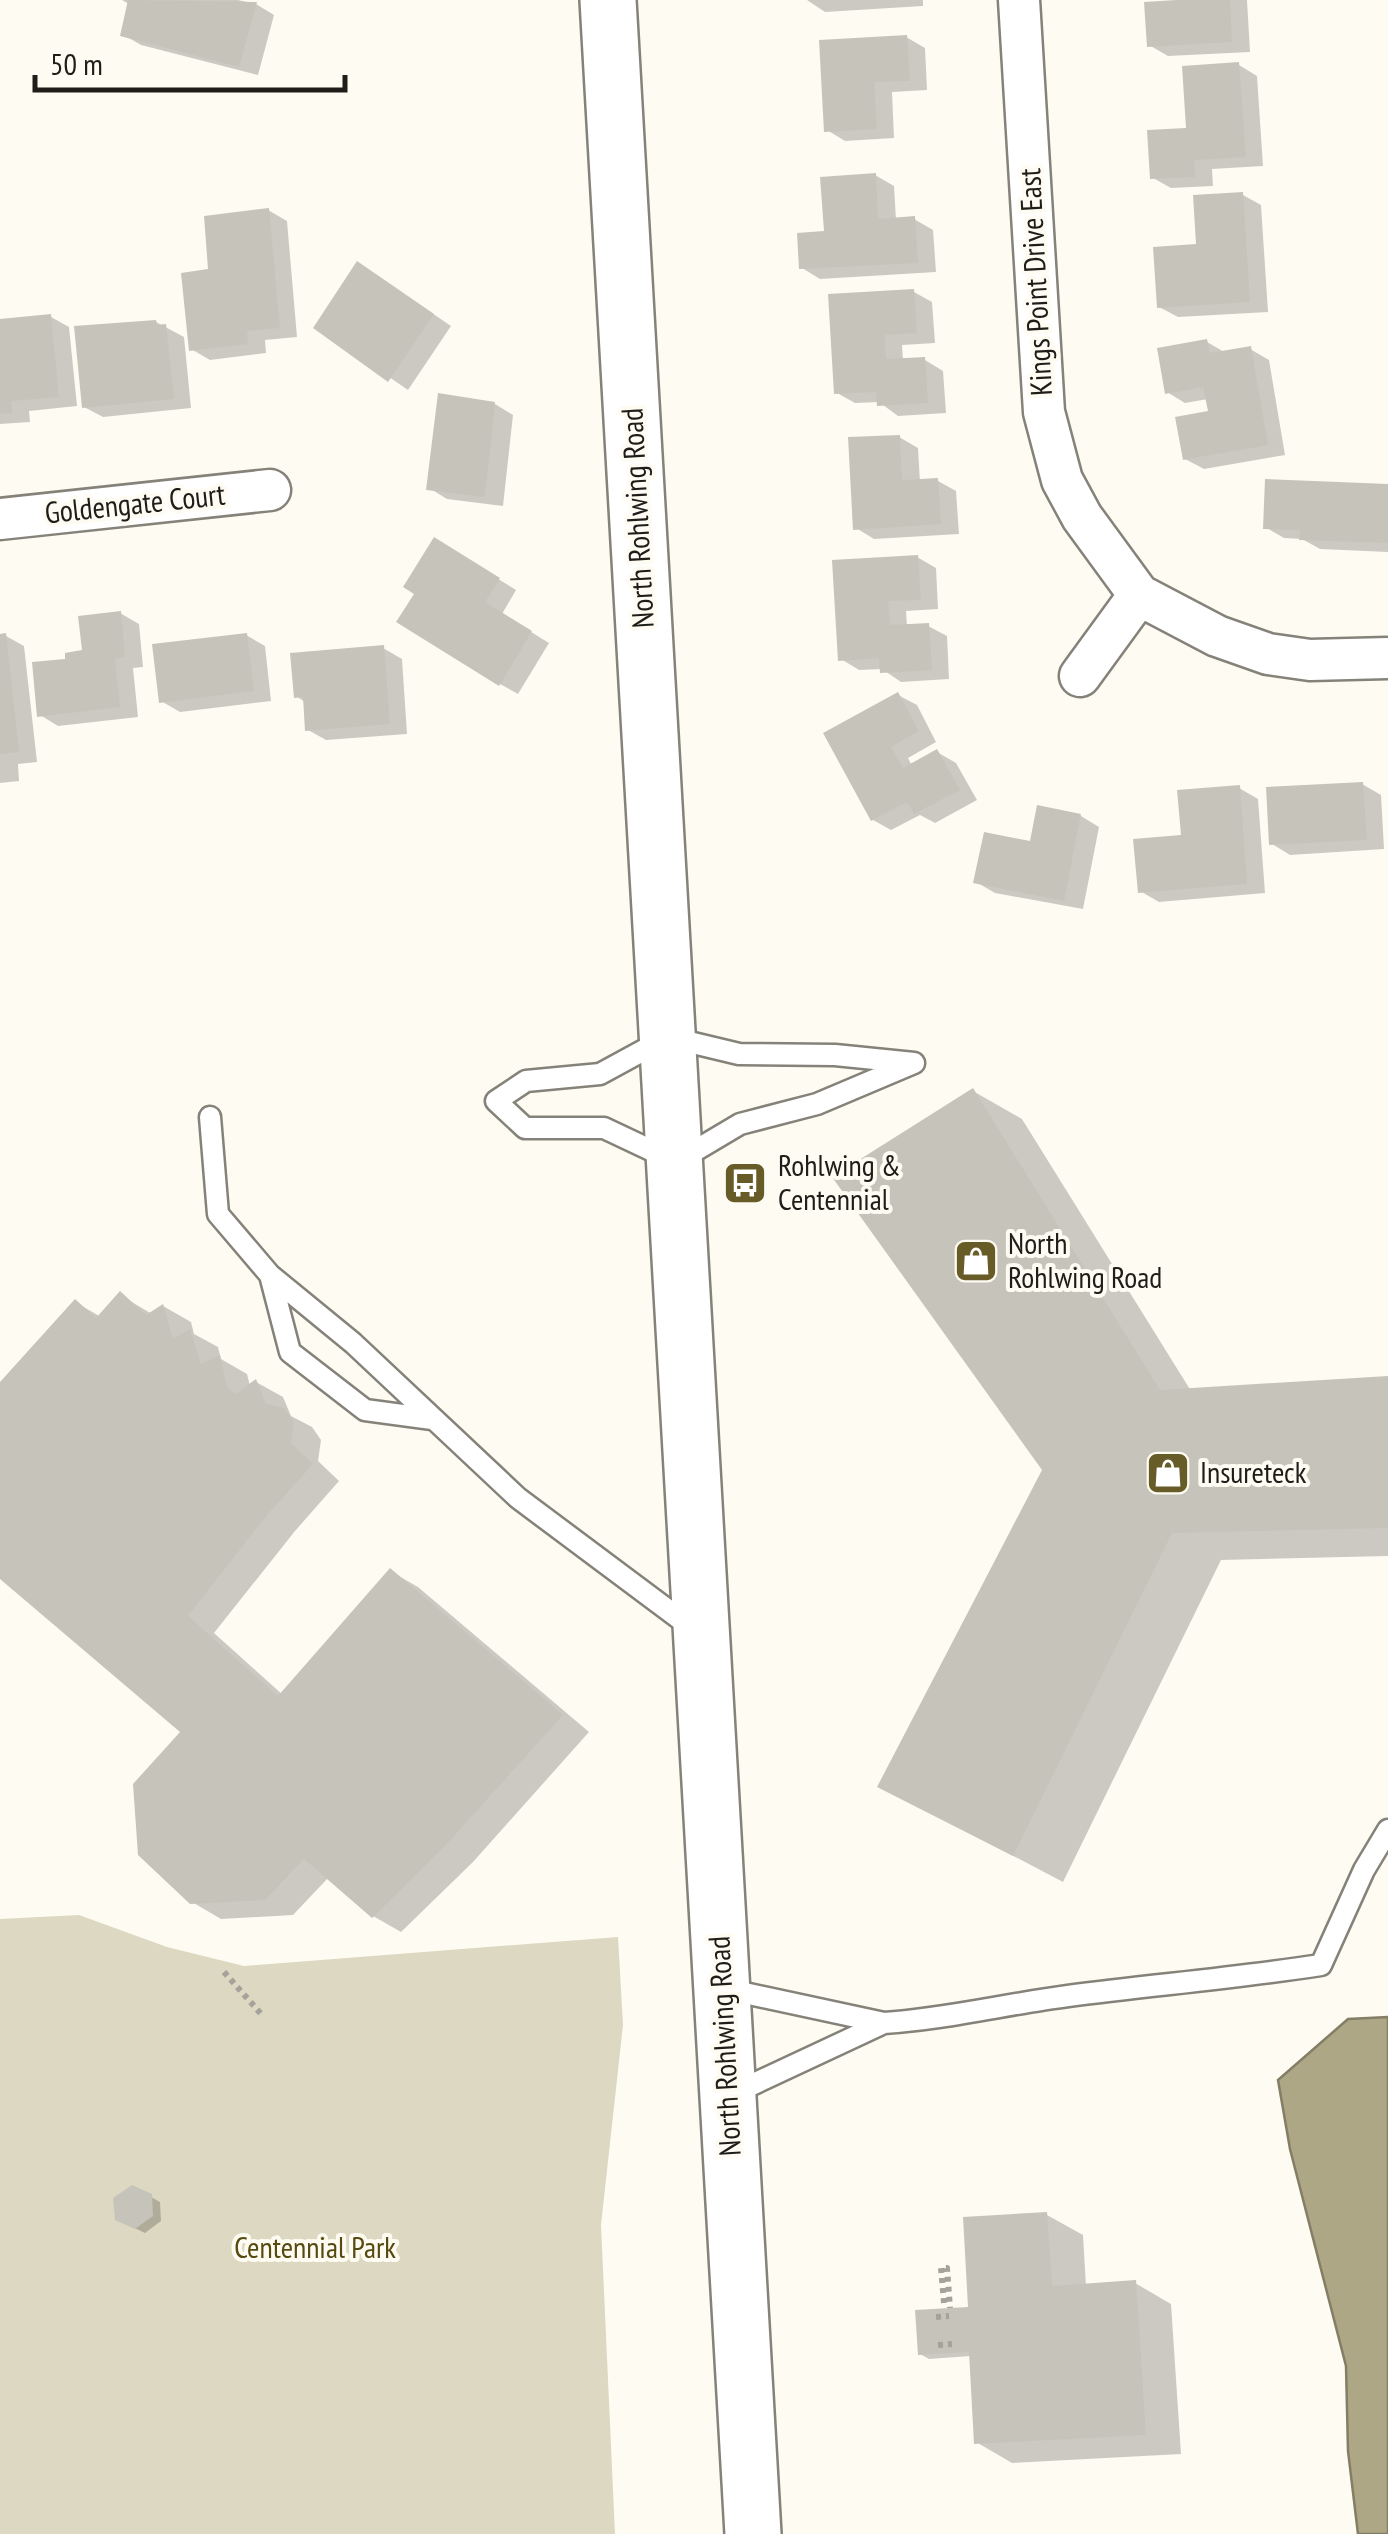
<svg xmlns="http://www.w3.org/2000/svg" width="1388" height="2534" viewBox="0 0 1388 2534" font-family="'PT Sans Narrow',sans-serif">
<style>
.green{fill:#ddd8c1}
.water{fill:#aea786;stroke:#837e65;stroke-width:2.5}
.shadow{fill:#0003}
.building{fill:#c6c4ba}
.lines{fill:none;stroke-linecap:round;stroke-linejoin:round}
.lane-casing{stroke:#85827a;stroke-width:25}
.street-casing{stroke:#85827a;stroke-width:45}
.primary-casing{stroke:#85827a;stroke-width:60}
.path{stroke:#a4a29b;stroke-width:6;stroke-dasharray:5 5;stroke-linecap:butt}
.lane{stroke:#fff;stroke-width:20}
.street{stroke:#fff;stroke-width:40}
.primary{stroke:#fff;stroke-width:55}
.labels{text-anchor:middle;stroke-width:8;stroke-linejoin:round;paint-order:stroke}
.street-label{font-size:30px;fill:#1e1d19;stroke:#fefcf2}
.poi-label{font-size:30px;fill:#1e1d19;stroke:#fefcf2;text-anchor:start}
.park-label{font-size:30px;fill:#574a10;stroke:#fefcf2}
</style>
<rect width="100%" height="100%" fill="#fefcf2"/>
<path class="green" d="M79 1915 167 1947 244 1966 618 1937 623 2025 601 2225 615 2534H0V1919Z"/>
<path class="water" d="M1388 2017V2534H1358L1348 2451 1346 2366 1290 2149 1278 2080 1348 2019Z"/>
<path class="shadow" d="M122 0H238L256 4 274 15 258 75 141 45 122 34 129 4Z
M807 0H923V6L825 12Z
M1179 0H1247L1250 52 1168 56 1149 45Z
M906 37 925 48 927 90 892 92 894 138 845 141 827 130Z
M1239 65 1257 76 1263 166 1212 169 1213 186 1171 188 1153 178Z
M875 175 894 186 896 220 914 219 933 230 936 272 820 279 802 268Z
M1243 195 1261 205 1268 312 1178 317 1159 307 1199 247Z
M268 210 287 221 297 337 265 340 266 353 210 360 191 349 211 271Z
M376 275 451 326 408 390 316 327Z
M914 292 932 302 935 343 902 345 903 361 925 360 943 371 946 413 898 416 879 402 855 403 837 393Z
M51 317 69 327 77 406 29 411 30 422 0 424V322Z
M156 322 184 337 191 408 103 417 84 407Z
M1207 342 1226 353 1250 349 1269 360 1285 455 1204 469 1185 459 1210 413 1208 399 1185 403 1167 392Z
M495 404 513 415 503 506 447 499 429 488Z
M899 437 918 448 920 482 938 481 956 491 959 534 874 539 856 528Z
M1388 487V552L1320 549 1302 539 1284 538 1265 527Z
M453 551 516 590 502 614 549 643 518 694 500 684Z
M917 557 936 568 938 609 906 611 907 627 928 626 947 636 949 679 901 682 882 669 859 670 841 659Z
M120 613 139 624 143 667 133 668 138 717 58 726 40 715 68 661 84 652Z
M246 635 265 646 271 701 180 712 161 701Z
M0 636H6L24 646 37 762 18 764 19 781 0 783Z
M383 648 402 659 407 734 326 740 308 730 305 702 296 696Z
M898 695 917 705 936 742 908 758 912 766 937 752 956 763 977 800 935 823 920 815 891 830 873 820Z
M1362 784 1381 795 1384 849 1290 855 1272 844Z
M1239 788 1258 799 1265 893 1159 902 1140 891Z
M1039 808 1081 816 1099 827 1083 909 995 893 976 882 1032 844Z
M973 1091 1022 1119 1191 1391 1388 1378V1556L1221 1560 1063 1882 880 1786 1045 1470Z
M120 1295 152 1314 163 1306 191 1322 194 1334 218 1347 221 1359 247 1374 250 1386 256 1382 283 1397 291 1416 312 1427 321 1440 318 1461 339 1481 295 1531 214 1633 283 1695 390 1571 418 1587 589 1732 473 1862 401 1932 373 1916 329 1877 293 1915 221 1919 192 1902 183 1731 0 1575V1386L75 1302 101 1317Z
M151 2197 160 2202 161 2221 145 2233 126 2224Z
M1047 2215 1083 2235 1086 2286 1135 2283 1171 2304 1181 2454 1012 2463 976 2442 971 2356 929 2359 920 2354 970 2309Z"/>
<path class="building" d="M128 0 257 2 239 67 120 36Z
M1176 0H1230L1232 42 1147 47 1144 2Z
M907 35 910 81 874 82 877 129 824 132 819 40Z
M1239 62 1246 157 1194 160 1195 177 1150 179 1147 130 1186 128 1182 66Z
M876 173 878 219 915 216 918 263 799 269 797 233 824 231 820 177Z
M1243 192 1250 302 1157 308 1153 247 1196 244 1193 195Z
M269 208 280 328 247 331 248 344 189 351 181 273 208 269 204 216Z
M357 261 434 314 388 382 313 328Z
M914 289 917 333 885 335 886 359 925 357 928 403 877 406 876 392 834 394 828 294Z
M51 314 59 397 11 401 12 413 0 414V319Z
M156 320 157 325 166 324 174 399 82 408 74 326Z
M1207 339 1210 353 1251 346 1268 445 1183 460 1175 417 1208 411 1203 387 1165 394 1157 348Z
M438 393 495 402 485 497 426 490Z
M900 435 902 480 938 478 941 524 853 530 848 437Z
M1265 479 1388 484V543L1299 540 1300 530 1263 529Z
M434 537 500 578 485 602 532 631 499 686 396 622 414 594 403 587Z
M918 555 921 600 888 601 890 625 929 623 932 670 880 673 879 658 838 661 832 560Z
M121 611 125 657 115 659 120 707 37 717 32 662 65 659V653L82 650 78 616Z
M6 633 19 752 0 754V634Z
M247 633 254 691 159 703 152 644Z
M384 645 390 724 305 731 303 697 294 698 290 653Z
M898 692 919 731 891 747 903 768 937 749 960 790 914 814 907 802 871 821 823 733Z
M1363 782 1367 840 1269 845 1266 787Z
M1240 785 1247 884 1138 893 1133 839 1181 835 1177 790Z
M1037 805 1081 814 1064 901 973 883 984 832 1030 841Z
M973 1088 1160 1390 1388 1376V1528L1172 1533 1013 1856 877 1787 1042 1470 832 1177Z
M120 1291 146 1315 163 1304 173 1339 190 1329 201 1364 220 1355 227 1387 235 1394 256 1379 266 1404 284 1408 294 1422 291 1443 313 1464 267 1515 188 1616 278 1696 390 1568 563 1715 445 1846 372 1918 304 1859 265 1900 190 1904 138 1855 133 1784 180 1732 0 1579V1382L75 1299 96 1318Z
M132 2185 152 2194 153 2216 135 2229 115 2220 113 2198Z
M1047 2212 1052 2286 1136 2280 1146 2435 974 2444 969 2352 918 2355 915 2310 968 2307 963 2217Z"/>
<g class="lines">
<g class="lane-casing">
<path id="lane" d="M668 1037 739 1054 835 1055 914 1063 817 1104 740 1124 676 1162 604 1128H525L496 1101 526 1081 600 1074Z
M210 1117 218 1214 270 1275 353 1343 518 1498 692 1628
M270 1275 290 1352 365 1410 432 1419
M726 1989 884 2023 730 2095
M884 2023C946 2019 1006 2004 1068 1996 1152 1985 1237 1978 1321 1965L1364 1870 1388 1830"/>
</g>
<g class="street-casing">
<path id="street" d="M1019 0 1044 412 1062 480 1082 517 1139 595 1217 636 1268 654 1310 660 1388 658
M0 519 270 490
M1080 676 1139 595"/>
</g>
<g class="primary-casing">
<path id="primary" d="M608 0 753 2534"/>
</g>
<path class="path" d="M224 1972 263 2016
M944 2303 941 2268H947L950 2308
M936 2317 949 2316
M938 2345 952 2344"/>
<use href="#lane" class="lane"/>
<use href="#street" class="street"/>
<use href="#primary" class="primary"/>
</g>
<defs>
<g id="bus-square" transform="scale(2.25)"><rect x="-9" y="-9" width="18" height="18" rx="4" fill="#675b27" stroke="#fefcf2"/><path d="M-5-6H5V4H4V6H2V4H-2V6H-4V4H-5ZM-3.5-4V0h7V-4ZM-3.5 1.2v1.5H-2V1.2ZM2 1.2v1.5H3.5V1.2Z" fill="#fff"/></g>
<g id="shop-square" transform="scale(2.25)"><rect x="-9" y="-9" width="18" height="18" rx="4" fill="#675b27" stroke="#fefcf2"/><path d="M-5-2.5h2.3a2.7 3.5 0 0 1 5.4 0H5L5.5 6h-11ZM-1.5-2.5h3a1.5 2.3 0 0 0-3 0Z" fill="#fff"/></g>
</defs>
<g fill-rule="evenodd">
<use href="#bus-square" x="745" y="1183"/>
<use href="#shop-square" x="976" y="1261"/>
<use href="#shop-square" x="1168" y="1473"/>
</g>
<g class="labels">
<g class="street-label">
<text transform="translate(1036 282) rotate(-93)" y="10">Kings Point Drive East</text>
<text transform="translate(135 504) rotate(-6)" y="10">Goldengate Court</text>
<text transform="translate(638 518) rotate(-93)" y="10">North Rohlwing Road</text>
<text transform="translate(725 2046) rotate(-93)" y="10">North Rohlwing Road</text>
</g>
<g class="poi-label">
<text x="778" y="1176">Rohlwing &amp;<tspan x="778" dy="34">Centennial</tspan></text>
<text x="1008" y="1254">North<tspan x="1008" dy="34">Rohlwing Road</tspan></text>
<text x="1200" y="1483">Insureteck</text>
</g>
<g class="park-label">
<text x="315" y="2258">Centennial Park</text>
</g>
</g>
<path d="M35 75v15h310v-15" fill="none" stroke="#1e1d19" stroke-width="5"/>
<text x="50" y="75" font-size="30" fill="#1e1d19" stroke="#fefcf2" stroke-width="8" paint-order="stroke">50 m</text>
</svg>
